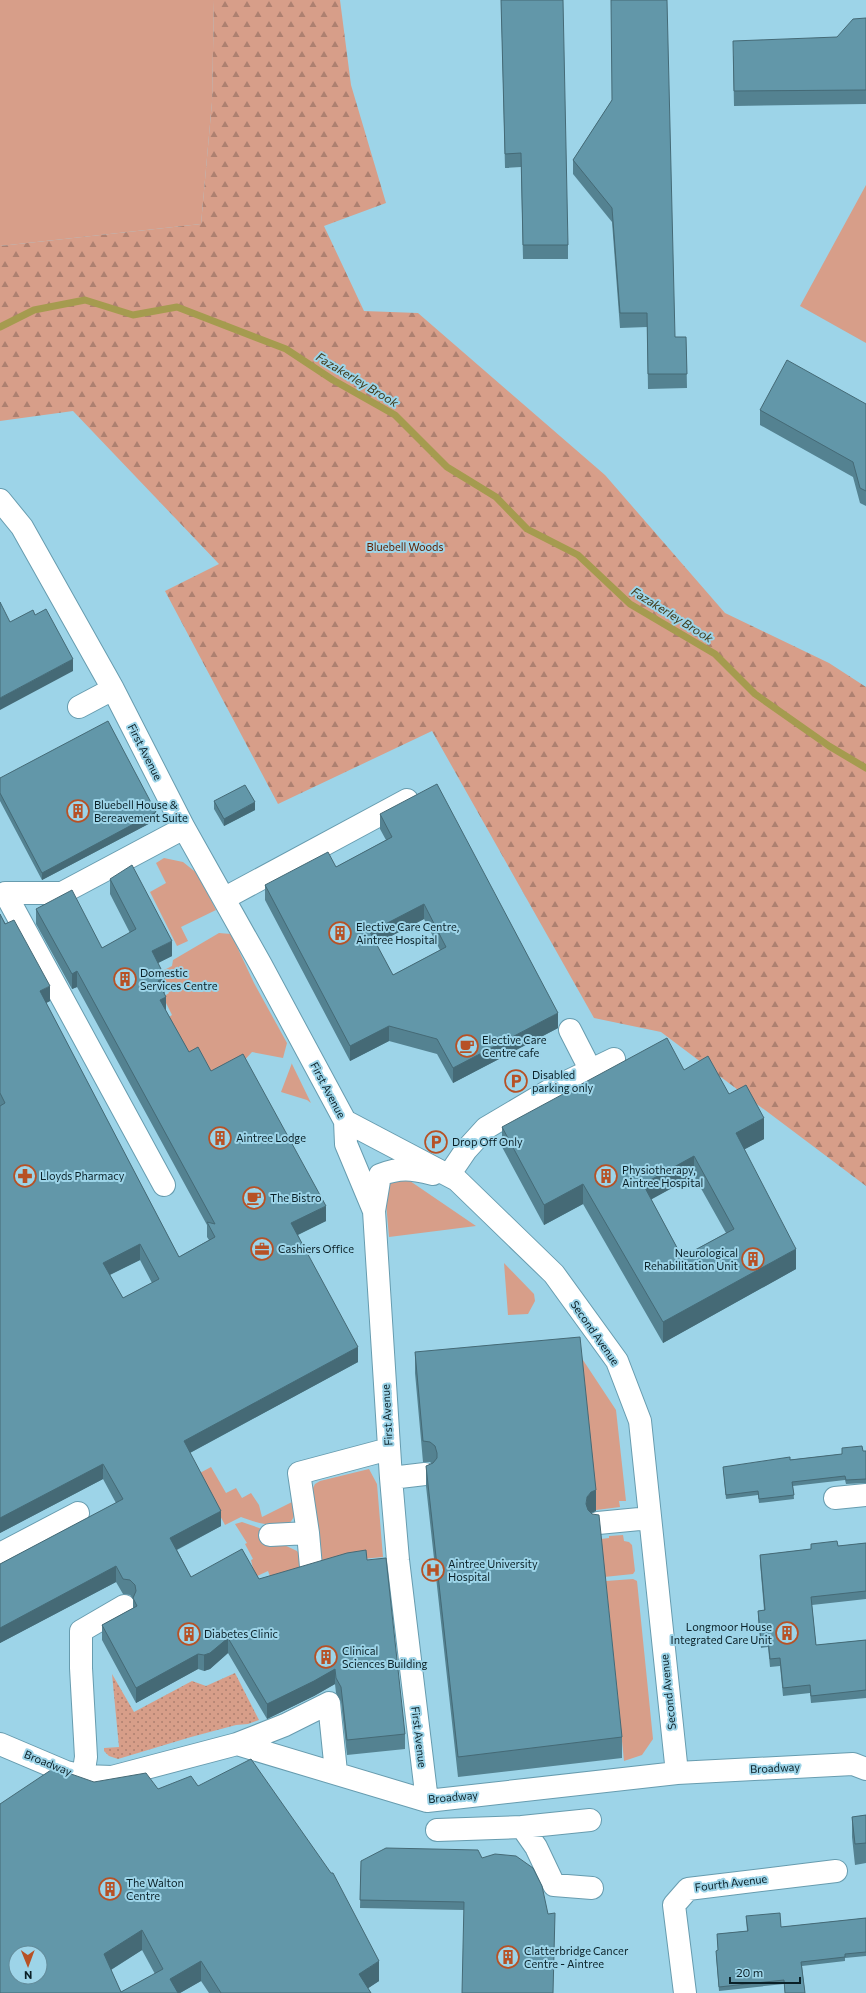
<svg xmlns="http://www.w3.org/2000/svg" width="866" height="1993" viewBox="0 0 866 1993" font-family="Commissioner,sans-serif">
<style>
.green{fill:#d79e89}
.forest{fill:url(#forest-firs)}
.garden{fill:url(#garden-dots)}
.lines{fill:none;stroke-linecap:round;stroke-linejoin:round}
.stream{stroke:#a59b4f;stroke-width:7}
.minor-casing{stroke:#679caf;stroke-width:24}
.minor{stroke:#fff;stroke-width:22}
.wall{fill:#548291;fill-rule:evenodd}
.shaded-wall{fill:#456a76}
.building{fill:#6297a9;stroke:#456a76;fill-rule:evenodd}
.labels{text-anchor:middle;stroke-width:4;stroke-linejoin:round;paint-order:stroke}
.park-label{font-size:11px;fill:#612001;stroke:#9dd4e8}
.street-label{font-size:11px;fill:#0a2027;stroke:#9dd4e8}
.poi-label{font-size:11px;fill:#0a2027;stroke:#9dd4e8;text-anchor:start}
.water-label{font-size:12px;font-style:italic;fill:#3f3a19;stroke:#9dd4e8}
</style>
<defs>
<pattern id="forest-firs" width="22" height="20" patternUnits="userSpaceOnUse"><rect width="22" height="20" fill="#d79e89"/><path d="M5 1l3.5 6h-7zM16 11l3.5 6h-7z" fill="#ad8070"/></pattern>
<pattern id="garden-dots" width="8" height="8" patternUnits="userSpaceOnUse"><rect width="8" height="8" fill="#d79e89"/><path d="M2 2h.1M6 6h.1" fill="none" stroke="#ad8070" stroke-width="1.8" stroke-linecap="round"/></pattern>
</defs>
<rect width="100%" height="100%" fill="#9dd4e8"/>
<path class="green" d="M0 0H214L212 102 201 224 0 246Z
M866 185V343L800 306Z
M164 858 183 862 198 874 216 910 181 927 188 941 177 946 150 892 166 883 156 863Z
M219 933 231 934 254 983 287 1043 283 1058 252 1052 241 1064 215 1078 188 1064 165 1020 172 1015 163 997 169 993 158 973 172 966 173 960Z
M292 1063V1064L311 1103 307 1100 281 1092Z
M394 1181H410L476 1226 389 1237 386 1203 390 1184Z
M504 1263 534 1294 535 1301 528 1314 508 1315Z
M581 1357 616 1410 626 1501H619L620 1507 596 1510Z
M211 1467 226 1493 236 1488 242 1498 251 1493 259 1505 262 1517 296 1500C296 1510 296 1516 289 1524 269 1526 260 1524 241 1517L225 1525 198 1474Z
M369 1469 377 1484 383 1557 319 1563 311 1492 315 1484 320 1481Z
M242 1522 265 1530 282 1544 297 1551 306 1564 271 1579 268 1571 255 1577 251 1560 253 1559 245 1544 247 1543 235 1524Z
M623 1535 624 1541 629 1542 632 1545 635 1571 633 1574 604 1577 601 1539 609 1538V1536Z
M633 1579 637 1581 653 1739 642 1755 624 1761 606 1581Z"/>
<path class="forest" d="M214 0H340L351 85 386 203 324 226 364 311 418 313 605 475 725 613 829 663 866 687V1186L661 1032 594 1018 432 731 278 804 165 591 219 564 73 411 0 421V246L201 224 212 102Z"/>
<path class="garden" d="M235 1673 259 1720 248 1724 236 1725 191 1737 118 1759 109 1756 104 1751V1748L119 1747 112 1674 134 1712 192 1681 206 1686Z"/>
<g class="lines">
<path class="stream" d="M0 327 34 310 85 300 133 315 177 307 286 349 333 380 395 415 447 467 496 497 527 529 578 555 630 604 715 654 755 694 829 746 866 768"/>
<g class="minor-casing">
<path id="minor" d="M0 500 22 527 113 689 184 828 261 965 345 1121 346 1144 374 1211 391 1478 398 1560 427 1801
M79 707 113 689
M225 898 407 800
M570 1030 591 1071
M345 1121 457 1180 554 1274 617 1361 640 1421 677 1773
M449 1175 466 1150 486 1128 552 1089 614 1059
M164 1185 5 893H62L184 828
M374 1211 380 1175C401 1167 411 1169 433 1174
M391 1478 425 1474
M835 1498 866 1495
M598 1523 650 1518
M270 1535 308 1533
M0 1554 78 1513
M311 1567 308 1533 299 1473 389 1449
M0 1744 66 1772 83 1776 112 1777 237 1744 427 1801 677 1773 853 1764 866 1769
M237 1744 285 1725 329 1703 336 1772
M83 1776 86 1757 81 1668V1631L124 1606
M522 1827 590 1820
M437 1830 522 1827 536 1847 554 1885 592 1888
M685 1993 674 1905 688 1889 836 1871"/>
</g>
<use href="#minor" class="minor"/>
</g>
<path class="wall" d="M501 0 568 245V259H523L521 167 505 168Z
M866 18V104L734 106 733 56 837 37Z
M612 100 675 337H686L687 388 648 389 647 327 620 328 612 222 573 174V160Z
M866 404V506L860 503 853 477 760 425V410Z
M0 778 156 820 42 880 0 801Z
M214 801 255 810 224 826 214 809Z
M380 814 558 1028 453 1083 437 1054 389 1041 350 1061 265 900V885L336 867 386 840 380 829ZM424 919 440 950 393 975 376 944Z
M110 879 172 956 158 963 165 992 164 993 166 1011 189 1052 211 1071 326 1221 298 1235 358 1362 190 1453 221 1526 177 1550 191 1577 259 1579 367 1560 405 1734V1749L347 1755 341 1702 336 1693 335 1684 314 1696 267 1719 228 1653 210 1669 204 1671 198 1669 136 1703 102 1640V1625L133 1608V1599L130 1595 123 1594 116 1582 0 1643V1564L116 1503 103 1479 0 1533V914L50 1001 46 1003 179 1257 209 1240 207 1237V1225L77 987 72 989 36 924V909L102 948 130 933 110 894ZM140 1260 152 1283 123 1298 110 1275Z
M684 1070 729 1094 764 1139 744 1149 796 1269 663 1343 583 1204 544 1225 502 1147V1127ZM694 1176 726 1233 682 1257 651 1199Z
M415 1352 596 1511 591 1513 622 1737V1758L458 1777 426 1486V1466L432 1464 430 1462H423L415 1373Z
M842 1448 863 1451H866V1483L846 1484 845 1480 793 1486 794 1499 759 1503 758 1495 726 1499 723 1467 842 1454Z
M866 1543V1599L812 1605 816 1645 866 1640V1698L811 1703 810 1693 783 1696 780 1666 770 1667 768 1647 761 1648 758 1619V1611L764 1610 760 1563V1555L811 1549V1544L838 1546Z
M94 1782 158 1789 198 1786 379 1981 368 1988 371 1993H209L201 1981 180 1993H0ZM142 1950 155 1974 121 1992 111 1970Z
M866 1815V1863L855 1865 852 1837V1817Z
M482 1858 553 1993 464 1910 360 1908 361 1861Z
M746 1916 781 1927 866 1918V1956L845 1958V1961L802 1966 805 1993H785L784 1984 719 1991 716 1955V1951L718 1950 717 1934 747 1931Z"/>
<path class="shaded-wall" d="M73 659V671L0 710V698Z
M255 802V810L224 826V819Z
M156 812V820L42 880V873Z
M424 904V919L370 947V932Z
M172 941V956L152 966V951Z
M77 971V987L72 989V974Z
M165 977V992L158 996V981Z
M50 986V1001L40 1006V991Z
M166 997V1012L160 1000Z
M558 1013V1028L453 1083V1068Z
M389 1026V1041L350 1061V1046Z
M764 1118V1139L736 1154V1133Z
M694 1156V1176L643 1204V1184Z
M583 1184V1204L544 1225V1205Z
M326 1206V1221L291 1238V1223Z
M140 1244V1260L103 1278V1263Z
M796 1249V1269L663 1343V1322Z
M358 1347V1362L184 1456V1441Z
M103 1464V1479L0 1533V1518Z
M596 1490V1511L591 1513 587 1517 586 1504 587 1497 591 1492Z
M221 1511V1526L170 1553V1538Z
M116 1566V1582L0 1643V1628Z
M228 1638V1653L210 1669 204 1671V1655Z
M198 1654V1669L136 1703V1688Z
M335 1669V1684L314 1696 267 1719V1704Z
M142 1930V1950L104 1974V1954Z
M201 1961V1981L180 1993H170V1979Z
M379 1961V1981L361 1993 359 1974Z"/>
<path class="building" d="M501 0H563L568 245H523L521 153 505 154Z
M611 0H667L675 337H686L687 374H648L647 313H620L612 208 573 160 612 100Z
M866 18V90L734 91 733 41 837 37 853 19Z
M787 360 866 404V491L860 488 853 462 760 410Z
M0 602 10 622 33 610 35 615 46 609 73 659 0 698Z
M108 721 156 812 42 873 0 793V778Z
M437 784 558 1013 453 1068 437 1039 389 1026 350 1046 265 885 328 852 336 867 392 837 380 814ZM424 904 446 947 393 975 370 932Z
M245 785 255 802 224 819 214 801Z
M132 865 172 941 152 951 165 977 158 981 166 997 160 1000 189 1052 198 1047 211 1071 243 1054 326 1206 291 1223 358 1347 184 1441 221 1511 170 1538 191 1577 242 1549 259 1579 347 1553 366 1550 367 1560 386 1558 405 1734 347 1740 341 1687 336 1678 335 1669 314 1681 267 1704 228 1638 210 1653 204 1655 198 1654 136 1688 102 1625 137 1606 133 1598 136 1591 135 1585 130 1580 123 1579 116 1566 0 1628V1564L123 1499 103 1464 0 1518V1106L5 1103 0 1093V914L5 924 14 920 50 986 40 991 179 1257 215 1237 207 1222 215 1224 77 971 72 974 36 909 72 890 102 948 136 929 110 879ZM140 1244 159 1279 123 1298 103 1263Z
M667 1038 684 1070 708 1056 729 1094 746 1085 764 1118 736 1133 796 1249 663 1322 583 1184 544 1205 502 1127ZM694 1156 734 1229 682 1257 643 1184Z
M580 1337 596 1490 591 1492 587 1497 586 1504 588 1510 592 1514 599 1515 622 1737 458 1757 426 1466 433 1463 437 1458V1453L435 1446 430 1442 423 1441 415 1352Z
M862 1446 863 1451H866V1479L846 1480 845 1476 792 1482 794 1495 759 1499 758 1491 726 1495 723 1467 790 1457V1460L842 1454V1448Z
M837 1541 838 1546 866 1543V1591L811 1597 816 1645 866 1640V1690L811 1696 810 1685 783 1688 780 1658 770 1659 768 1639 761 1640 758 1611 765 1610 760 1555 811 1549V1544Z
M251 1759 331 1873H333L379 1961 359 1974 371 1993H221L201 1961 170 1979 178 1993H0V1804L54 1768 94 1782 146 1773 158 1789 191 1776 198 1786ZM142 1930 163 1969 121 1992 104 1954ZM16 1953H40V1977H16Z
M866 1815V1843L855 1844 852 1817Z
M386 1848 478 1850 482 1858 495 1854 516 1856 533 1868 542 1886 548 1914 555 1913 553 1993H462L464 1902 360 1900 361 1861Z
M780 1913 781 1927 866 1918V1952L845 1954V1957L801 1962 805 1993H785L784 1980 719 1987 716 1951 718 1950 717 1934 748 1931 746 1916Z"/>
<defs>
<g id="building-ring" transform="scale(1.15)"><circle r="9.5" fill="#9dd4e8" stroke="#b75125" stroke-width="1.5"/><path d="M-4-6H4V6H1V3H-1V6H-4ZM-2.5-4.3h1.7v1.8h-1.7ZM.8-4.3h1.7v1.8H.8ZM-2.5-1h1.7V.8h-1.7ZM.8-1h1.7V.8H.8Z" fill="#b75125"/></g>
<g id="cafe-ring" transform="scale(1.15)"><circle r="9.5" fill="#9dd4e8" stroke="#b75125" stroke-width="1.5"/><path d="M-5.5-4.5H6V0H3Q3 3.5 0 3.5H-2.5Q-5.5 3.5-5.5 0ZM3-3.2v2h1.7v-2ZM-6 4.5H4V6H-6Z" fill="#b75125"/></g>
<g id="parking-ring" transform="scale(1.15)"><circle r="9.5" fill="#9dd4e8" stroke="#b75125" stroke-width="1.5"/><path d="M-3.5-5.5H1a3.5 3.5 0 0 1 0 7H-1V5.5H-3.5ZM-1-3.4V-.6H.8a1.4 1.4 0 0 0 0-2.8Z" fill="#b75125"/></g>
<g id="pharmacy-ring" transform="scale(1.15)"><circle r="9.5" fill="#9dd4e8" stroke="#b75125" stroke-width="1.5"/><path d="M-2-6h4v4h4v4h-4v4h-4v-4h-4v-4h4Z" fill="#b75125"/></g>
<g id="office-ring" transform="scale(1.15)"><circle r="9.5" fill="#9dd4e8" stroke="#b75125" stroke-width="1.5"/><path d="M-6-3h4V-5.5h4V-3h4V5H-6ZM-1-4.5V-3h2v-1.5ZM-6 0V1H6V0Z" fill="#b75125"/></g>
<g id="hospital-ring" transform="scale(1.15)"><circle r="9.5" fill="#9dd4e8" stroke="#b75125" stroke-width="1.5"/><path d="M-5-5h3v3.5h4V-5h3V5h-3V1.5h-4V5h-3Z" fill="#b75125"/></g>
</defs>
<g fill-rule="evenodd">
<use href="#building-ring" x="78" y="811"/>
<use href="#building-ring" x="340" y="933"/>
<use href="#building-ring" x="125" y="979"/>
<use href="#cafe-ring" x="467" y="1046"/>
<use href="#parking-ring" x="516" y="1081"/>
<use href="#building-ring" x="220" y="1138"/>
<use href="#parking-ring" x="436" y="1142"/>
<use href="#pharmacy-ring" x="25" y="1176"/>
<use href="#building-ring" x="606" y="1176"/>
<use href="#cafe-ring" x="254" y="1198"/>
<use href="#office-ring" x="262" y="1249"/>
<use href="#building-ring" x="753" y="1259"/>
<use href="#hospital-ring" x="433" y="1570"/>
<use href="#building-ring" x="787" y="1633"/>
<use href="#building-ring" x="189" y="1634"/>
<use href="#building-ring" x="326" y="1657"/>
<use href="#building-ring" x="110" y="1889"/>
<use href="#building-ring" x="508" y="1957"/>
</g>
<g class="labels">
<g class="park-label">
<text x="405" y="551">Bluebell Woods</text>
</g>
<g class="street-label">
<text transform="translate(145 752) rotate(63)" y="4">First Avenue</text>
<text transform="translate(328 1090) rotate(62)" y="4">First Avenue</text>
<text transform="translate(595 1333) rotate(55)" y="4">Second Avenue</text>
<text transform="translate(387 1415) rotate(-93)" y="4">First Avenue</text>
<text transform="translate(668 1692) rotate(-96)" y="4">Second Avenue</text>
<text transform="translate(419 1737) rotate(83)" y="4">First Avenue</text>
<text transform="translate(48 1763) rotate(22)" y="4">Broadway</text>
<text transform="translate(775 1768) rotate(-3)" y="4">Broadway</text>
<text transform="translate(453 1797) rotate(-5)" y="4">Broadway</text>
<text transform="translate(731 1883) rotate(-7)" y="4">Fourth Avenue</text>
</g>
<g class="poi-label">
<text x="94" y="809">Bluebell House &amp;<tspan x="94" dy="13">Bereavement Suite</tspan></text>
<text x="356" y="931">Elective Care Centre,<tspan x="356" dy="13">Aintree Hospital</tspan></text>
<text x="140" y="977">Domestic<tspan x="140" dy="13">Services Centre</tspan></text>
<text x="482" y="1044">Elective Care<tspan x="482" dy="13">Centre cafe</tspan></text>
<text x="532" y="1079">Disabled<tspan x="532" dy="13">parking only</tspan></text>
<text x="236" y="1142">Aintree Lodge</text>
<text x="452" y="1146">Drop Off Only</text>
<text x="622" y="1174">Physiotherapy,<tspan x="622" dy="13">Aintree Hospital</tspan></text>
<text x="40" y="1180">Lloyds Pharmacy</text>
<text x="270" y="1202">The Bistro</text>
<text x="278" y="1253">Cashiers Office</text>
<text x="738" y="1257" text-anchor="end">Neurological<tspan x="738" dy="13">Rehabilitation Unit</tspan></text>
<text x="448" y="1568">Aintree University<tspan x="448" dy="13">Hospital</tspan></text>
<text x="772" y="1631" text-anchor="end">Longmoor House<tspan x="772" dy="13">Integrated Care Unit</tspan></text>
<text x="204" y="1638">Diabetes Clinic</text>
<text x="342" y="1655">Clinical<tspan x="342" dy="13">Sciences Building</tspan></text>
<text x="126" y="1887">The Walton<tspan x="126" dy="13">Centre</tspan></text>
<text x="524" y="1955">Clatterbridge Cancer<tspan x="524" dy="13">Centre - Aintree</tspan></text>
</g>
<g class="water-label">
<text transform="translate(357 380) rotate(31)" y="4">Fazakerley Brook</text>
<text transform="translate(672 615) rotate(32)" y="4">Fazakerley Brook</text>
</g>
</g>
<g transform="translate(28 1965) rotate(179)"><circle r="19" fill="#9dd4e8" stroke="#628c9b"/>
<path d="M0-3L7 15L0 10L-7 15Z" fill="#b75125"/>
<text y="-6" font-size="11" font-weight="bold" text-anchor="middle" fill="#0a2027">N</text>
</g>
<path d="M730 1977v6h70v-6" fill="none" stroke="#0a2027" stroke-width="2"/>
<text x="736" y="1977" font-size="12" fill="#0a2027" stroke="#9dd4e8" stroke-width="3" paint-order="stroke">20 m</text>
</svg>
